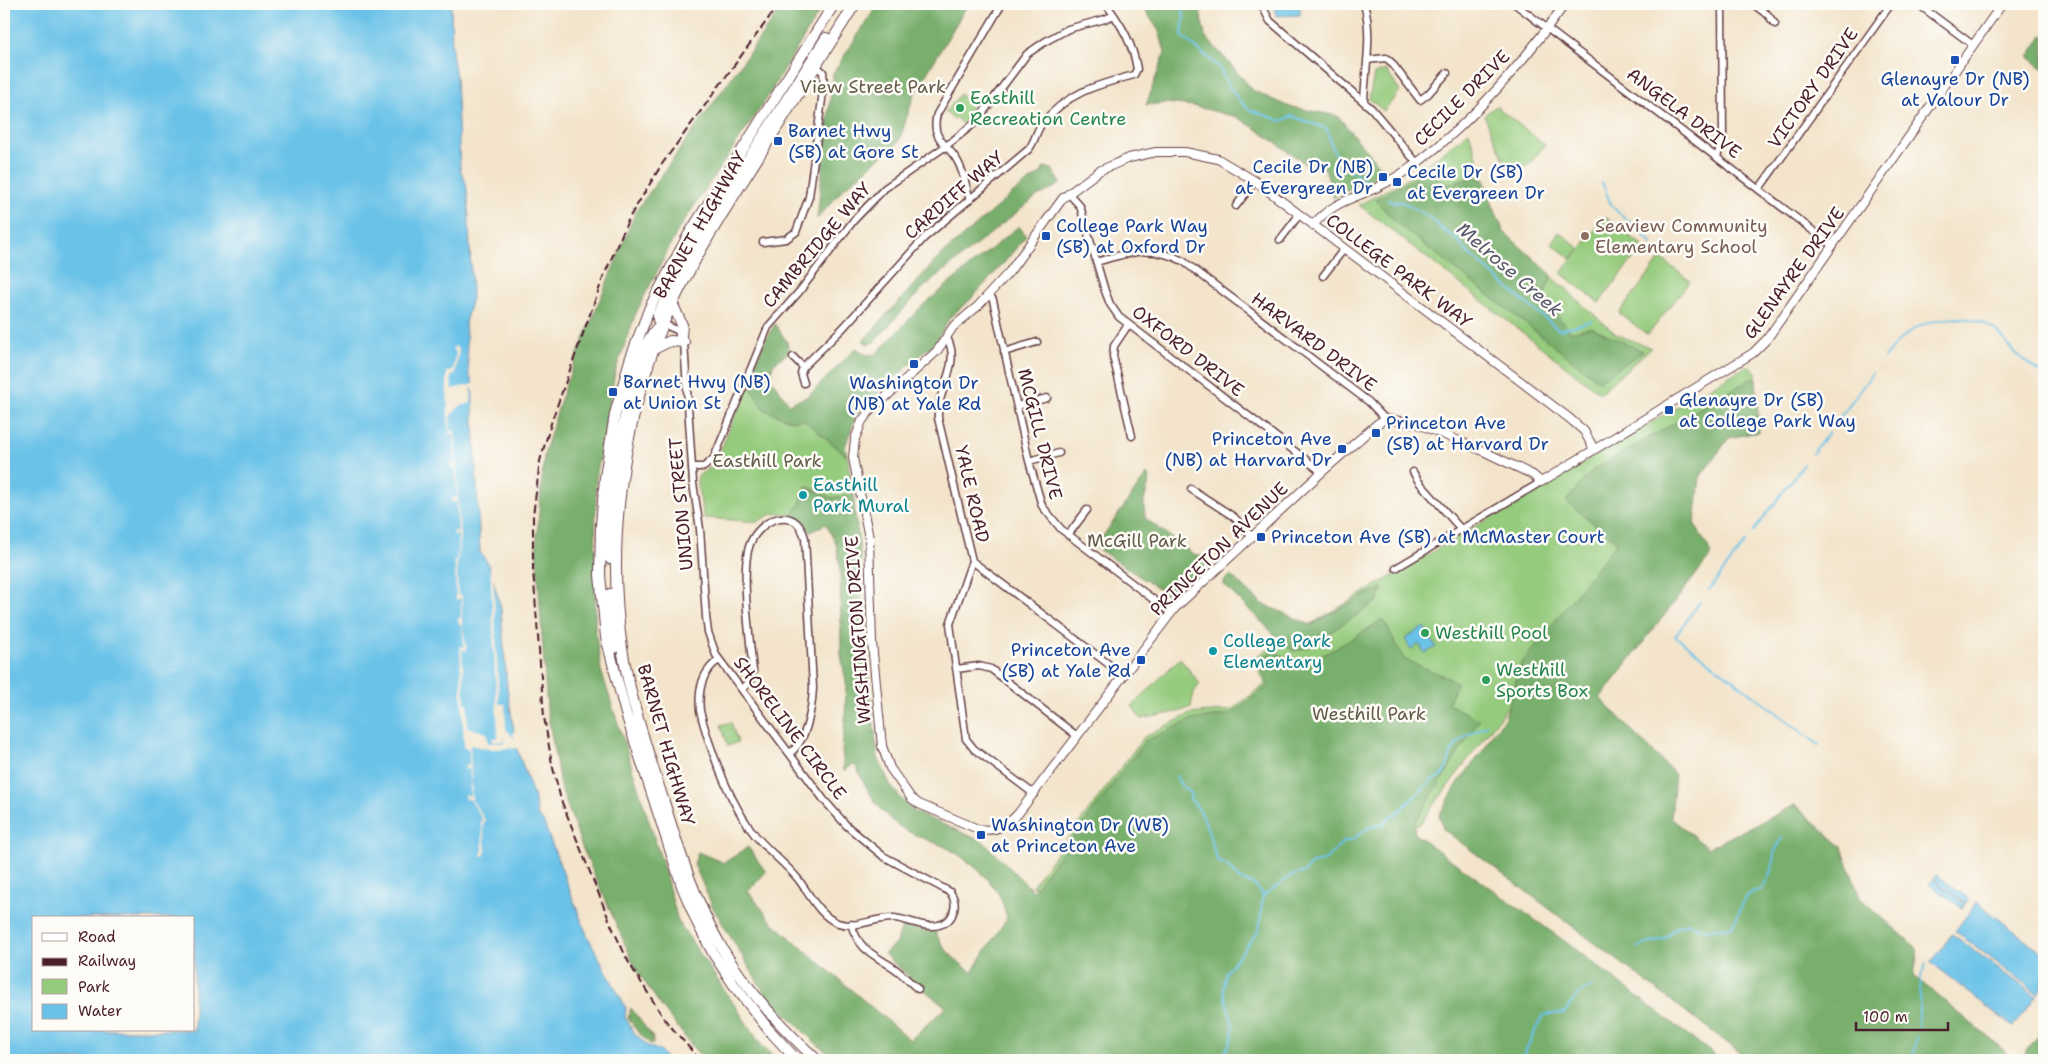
<svg xmlns="http://www.w3.org/2000/svg" width="2048" height="1064" viewBox="0 0 2048 1064" font-family="'Shantell Sans',sans-serif">
<style>
.green{fill:#95cb7d;stroke:#707554}
.forest{fill:#78af6c;stroke:#61674c}
.water{fill:#6bc2e8;stroke:#5a708a;fill-rule:evenodd}
.pier{fill:#f3e4cb}
.lines{fill:none;stroke-linecap:round;stroke-linejoin:round}
.stream{stroke:#6bc2e8;stroke-width:2}
.minor-casing{stroke:#633d43;stroke-width:9}
.tertiary-casing{stroke:#633d43;stroke-width:10}
.primary-casing{stroke:#633d43;stroke-width:12}
.minor{stroke:#fff;stroke-width:6}
.tertiary{stroke:#fff;stroke-width:8}
.primary{stroke:#fff;stroke-width:10}
.rail{stroke:#4a1f2b;stroke-width:2;stroke-dasharray:8 4;stroke-linecap:butt}
.transit-dot{fill:#1a4fb4;stroke:#fdfcf7;stroke-width:2}
.leisure-dot{fill:#2e9e5b;stroke:#fdfcf7;stroke-width:2}
.education-dot{fill:#8d6e63;stroke:#fdfcf7;stroke-width:2}
.culture-dot{fill:#0f9aa8;stroke:#fdfcf7;stroke-width:2}
.labels{text-anchor:middle;stroke-width:5;stroke-linejoin:round;paint-order:stroke}
.transit-label{font-size:18px;fill:#164399;stroke:#fdfcf7;text-anchor:start}
.park-label{font-size:18px;fill:#645b48;stroke:#fdfcf7}
.street-label{font-size:18px;fill:#4a1f2b;stroke:#fdfcf7}
.leisure-label{font-size:18px;fill:#27864d;stroke:#fdfcf7;text-anchor:start}
.education-label{font-size:18px;fill:#785e54;stroke:#fdfcf7;text-anchor:start}
.culture-label{font-size:18px;fill:#0d838f;stroke:#fdfcf7;text-anchor:start}
.water-label{font-size:19px;font-style:italic;fill:#56586d;stroke:#fdfcf7}
</style>
<rect width="100%" height="100%" fill="#fdfcf7"/>
<filter id="ink" filterUnits="userSpaceOnUse"><feTurbulence type="fractalNoise" baseFrequency=".02" numOctaves="2"/><feDisplacementMap in="SourceGraphic" scale="10" xChannelSelector="R" yChannelSelector="G"/><feConvolveMatrix kernelMatrix="1 2 1 2 8 2 1 2 1" color-interpolation-filters="sRGB"/></filter>
<filter id="wash" filterUnits="userSpaceOnUse"><feTurbulence type="fractalNoise" baseFrequency=".0096" numOctaves="4" result="noise"/><feDisplacementMap in="SourceGraphic" scale="20" xChannelSelector="R" yChannelSelector="G"/><feGaussianBlur stdDeviation="1.12" result="paint"/><feColorMatrix in="noise" values="0 0 0 0 0 0 0 0 0 0 0 0 0 0 0 0 0 1.4 0 .05"/><feComposite in="paint" operator="in"/></filter>
<g filter="url(#wash)">
<rect width="100%" height="100%" fill="#f3e4cb"/>
<path class="green" d="M1386 70 1400 91 1384 111 1369 99 1374 74Z
M960 94 968 102 967 104 976 112 964 125 955 117 953 119 945 112Z
M1496 106 1545 145 1529 165 1510 173 1484 115Z
M1469 132 1502 234 1562 286 1563 285 1574 297 1616 334 1651 348 1600 393 1359 205 1409 178Z
M1605 217 1643 246 1599 303 1561 273Z
M1559 232 1579 248 1571 259 1551 243Z
M1661 258 1690 281 1648 335 1619 313Z
M1748 365 1757 373 1419 825 1222 858 1031 887 1144 737 1190 714 1231 710 1266 684 1252 659Z
M748 383 765 410 803 419 847 456 854 495 831 498 807 486 800 504 793 515C779 512 769 513 758 522L704 518 697 483 698 476 715 464Z
M1180 658 1200 684 1194 692 1191 707 1182 711 1141 719 1132 706Z
M731 722 738 742 728 746 721 725Z"/>
<path class="forest" d="M784 4H824L765 101 678 230 636 313 615 372 596 479 595 628 601 670 662 862 678 921 762 1046 777 1060H707L696 1051 661 1006 636 969 582 847 560 785 547 710 536 546 544 455 565 386 636 211Z
M878 4H968L914 95 899 142 844 188 817 219 833 73Z
M1141 4H1199L1205 36 1254 91 1287 106 1338 116 1384 172 1333 198 1325 168H1311L1261 132 1237 117 1193 106 1165 103 1146 105 1165 52 1159 31Z
M2042 35 2044 36V69L2028 57Z
M1044 167 1052 169 1061 183 1049 191 1037 196 923 288 874 342 868 344 863 341 939 257 1013 193 1041 173Z
M1427 171 1448 184 1474 177 1482 180 1504 232 1552 275 1543 298 1571 332 1591 327 1643 351 1599 381 1395 222 1376 200Z
M1019 226 1026 236 1004 263 970 300 950 317 936 341 858 411 845 447 847 456 803 419 792 421 765 410 748 383 766 338 775 324 787 342 789 352 773 364 771 378 789 404 808 396 856 348 867 355 876 354 923 305Z
M1756 376 1759 432 1729 438 1700 477 1695 525 1712 554 1600 698 1675 774 1671 818 1708 848 1795 805 1842 847 1860 898 1918 949 1914 976 2006 1052 1999 1060H1750L1443 829 1439 815 1460 780 1485 748 1492 734 1504 720 1521 664 1617 542 1566 501 1593 470Z
M1147 474 1150 479 1144 501 1145 518 1193 554 1213 559 1169 596 1095 547Z
M806 486 831 498 854 495V506L860 549 863 635 878 758 891 786 904 802 915 812 984 842 1033 891 1145 741 1191 720 1231 714 1269 685 1256 660 1274 651C1281 656 1290 662 1299 662 1322 661 1362 632 1383 619L1404 659 1457 682 1448 704 1479 720 1414 824 1415 834 1570 945 1721 1060H836L812 1040 764 992 713 908 694 864 698 852 724 863 748 847 766 872 748 891 772 922 910 1040 946 1007 919 986 884 954 897 942 902 926 922 931H935C944 951 954 959 972 972L1007 918C1004 910 1003 900 998 893 988 876 961 854 943 846 926 839 910 835 895 823 877 810 865 786 856 766L852 764 844 771 842 750 845 721 846 682 841 655 840 567 836 544 826 524 810 532 800 520 793 515 800 504Z
M1231 575 1261 603 1311 625 1367 594 1383 588 1378 601 1308 647 1295 651 1287 647 1222 583Z
M631 1008 653 1038V1043L650 1044 638 1032 628 1018Z
M2044 1029V1060H2020Z"/>
<path class="water" d="M4 4H451L452 53 456 77 460 169 466 183 468 198 472 298 465 323 469 375 472 379 480 552 489 565 501 608 507 687 517 749 535 800 537 815 543 821 587 935 626 1008 625 1017 634 1033 648 1046 660 1051 668 1060H4ZM34 918H194V1030H34Z
M1274 4H1300V15L1276 16Z
M1424 627 1436 647 1425 653 1419 644 1411 649 1405 639Z
M1936 875 1969 899 1966 903 1933 879Z
M1933 880 1965 904 1962 908 1929 884Z
M1977 902 2044 954V985L2038 994 1955 931Z
M1952 934 2036 996 2013 1027 1931 963Z"/>
<path class="pier" d="M455 346 459 350 455 375 451 376 452 389 475 384V388L471 389V403L460 406 450 416 451 432 455 430 460 536 457 566 458 596 462 594V622L466 645V651L462 649 465 704 468 702 467 727 487 733 488 743H505V736L504 741 493 742 492 738H498L490 562 493 572 499 704H505L506 729 514 738V731H517L520 748 488 749 470 745 472 800 485 820 483 825 486 851 484 856 481 855 483 850 482 825 480 824 482 819 470 799 466 800 465 795 470 796V770L469 768 465 770V764L469 766V749L464 748 460 645 464 647V645L462 625H459L458 618H461V598L456 600 455 560 457 559 458 536 457 534 454 536 453 530 457 532 458 530 457 503 456 501 452 503V497L456 498 457 497 455 469V467L451 469 450 463 455 465 454 435 453 433 449 435 447 390V372L453 371 456 353 453 348Z"/>
<g class="lines">
<path class="stream" d="M1181 4 1184 17 1182 36 1219 67 1228 85 1240 101 1250 110 1282 121 1292 116 1327 129C1336 163 1338 164 1367 180
M1602 183C1607 191 1608 202 1614 208 1627 221 1642 229 1652 245
M1388 200 1392 202H1403L1429 217 1445 232 1455 237 1466 251 1516 295 1559 330 1591 321
M1884 358C1891 349 1900 338 1911 331 1934 316 1971 313 1994 329 2002 334 2005 342 2011 349 2019 359 2034 367 2044 375
M1837 421 1873 373
M1812 454 1829 432
M1753 532 1804 464
M1709 590 1745 543
M1700 602 1675 636 1819 745
M1176 776 1180 784 1191 794 1190 799C1208 814 1209 841 1218 861L1228 866 1239 879 1254 885 1263 896 1259 930 1226 972C1214 1008 1252 1020 1219 1060
M1263 896 1291 876 1305 872 1312 863 1324 861 1343 842 1353 839 1368 828 1383 824 1391 815 1394 816 1432 780C1453 773 1445 758 1456 745 1463 735 1477 731 1487 725
M1638 947 1666 938 1675 928 1688 923 1706 930 1731 927C1743 913 1740 890 1762 890L1772 870 1774 853 1782 838
M1918 1027 1921 976 1926 963
M1521 1060 1543 1015 1564 1013 1577 995 1594 985
M1912 1060 1917 1037"/>
</g>
</g>
<g filter="url(#ink)">
<g class="lines">
<g class="minor-casing">
<path id="minor" d="M1261 4 1270 21 1372 109 1417 163
M1364 4C1373 34 1365 70 1364 102
M1515 4 1833 246
M1753 4 1768 15 1775 24
M1918 4 1973 45
M1367 60 1386 58 1391 62 1420 100 1428 94 1447 73
M1717 157 1723 136 1722 4
M1759 189 1891 4
M1069 194 1080 206 1105 291 1110 304 1119 317 1322 472
M970 200C966 187 964 173 958 162 948 143 930 140 937 114L1002 4
M1236 206 1255 181
M1280 240 1299 215
M763 242 786 239 796 232 809 197 824 84 823 72 815 65
M1096 262C1129 252 1151 245 1183 261L1369 402 1385 419
M1323 276 1344 249
M989 294 993 300 1029 461 1042 506 1061 529 1171 613
M663 324 677 330 684 342 693 483 700 529 706 617 708 632 716 655 824 800 847 826 883 856 950 892C959 904 954 922 939 925 925 929 908 919 894 918 876 917 856 929 838 923 819 916 809 893 798 879 785 863 768 851 755 835 730 804 710 750 700 711 698 691 702 671 719 660
M1128 325 1114 346 1113 356 1132 436
M947 338C962 364 936 391 938 418L972 561 1123 675
M1004 352 1037 342
M793 357 803 367
M804 383 801 373 803 367 843 328 924 238 1029 149C1035 141 1036 132 1041 125 1066 93 1096 85 1134 75L1137 69C1133 44 1121 24 1106 4
M1017 406 1047 398
M1029 461 1059 453
M693 467H704L714 458 768 327 799 292 854 220 885 188 946 146 976 122 1027 54 1046 41 1068 29 1105 19 1114 15
M1413 472 1419 482 1460 528
M1191 489 1234 517 1252 537
M1068 535 1087 510
M972 561 950 624 966 739 974 749 1034 794
M1396 568 1541 482
M956 669 979 666 991 669 1077 736
M742 689 751 681 753 671C750 641 740 569 750 544 760 519 795 503 805 538L813 688C812 708 807 741 790 753
M851 924C859 949 870 953 891 966 901 972 909 982 918 989"/>
</g>
<g class="tertiary-casing">
<path id="tertiary" d="M1313 225C1334 201 1351 200 1378 187 1392 180 1405 172 1417 163 1475 120 1523 62 1565 4
M1594 449 1584 431 1569 418 1255 181 1218 159 1185 152H1156L1129 158 1099 171 1063 198 1010 271 978 306 953 327 937 351 869 412 862 421 855 439 853 458 869 538 872 643 882 746 890 768 911 798 919 804 978 829C994 832 1006 827 1017 815L1175 608 1322 472 1377 424 1385 419 1416 423 1483 451 1533 475 1541 482 1753 353 1767 339 2002 4"/>
</g>
<g class="primary-casing">
<path id="primary" d="M673 305 682 325 681 336
M663 324 658 320V314L696 241 826 38
M654 349 670 341 684 342
M610 559C610 549 609 539 610 528 611 493 631 337 663 324
M610 594 613 649
M797 1060 769 1030 734 985 713 953 697 922 682 886 626 714 606 637 600 575 601 526 605 477 615 414 630 360 650 307 688 236 834 4
M817 1060C781 1027 747 991 722 948 695 902 679 850 663 799 647 749 630 699 622 648 606 541 623 421 664 322 680 286 700 250 721 216L855 4"/>
</g>
<use href="#minor" class="minor"/>
<use href="#tertiary" class="tertiary"/>
<use href="#primary" class="primary"/>
<path class="rail" d="M700 1060 665 1020 629 963 612 927 561 800 552 764 544 717 533 569V516L540 461 552 420 603 278 629 218 662 164 779 4"/>
</g>
</g>
<g class="transit-dot">
<rect x="1950" y="55" width="10" height="10" rx="2.5"/>
<rect x="773" y="136" width="10" height="10" rx="2.5"/>
<rect x="1378" y="172" width="10" height="10" rx="2.5"/>
<rect x="1392" y="177" width="10" height="10" rx="2.5"/>
<rect x="1041" y="231" width="10" height="10" rx="2.5"/>
<rect x="909" y="359" width="10" height="10" rx="2.5"/>
<rect x="608" y="387" width="10" height="10" rx="2.5"/>
<rect x="1664" y="405" width="10" height="10" rx="2.5"/>
<rect x="1371" y="428" width="10" height="10" rx="2.5"/>
<rect x="1337" y="444" width="10" height="10" rx="2.5"/>
<rect x="1256" y="532" width="10" height="10" rx="2.5"/>
<rect x="1136" y="655" width="10" height="10" rx="2.5"/>
<rect x="976" y="830" width="10" height="10" rx="2.5"/>
</g>
<g class="leisure-dot">
<circle cx="960" cy="108" r="5"/>
<circle cx="1425" cy="633" r="5"/>
<circle cx="1486" cy="680" r="5"/>
</g>
<circle class="education-dot" cx="1585" cy="236" r="5"/>
<g class="culture-dot">
<circle cx="803" cy="495" r="5"/>
<circle cx="1213" cy="651" r="5"/>
</g>
<g class="labels">
<g class="transit-label">
<text x="1955" y="85" text-anchor="middle">Glenayre Dr (NB)<tspan x="1955" dy="21">at Valour Dr</tspan></text>
<text x="788" y="137">Barnet Hwy<tspan x="788" dy="21">(SB) at Gore St</tspan></text>
<text x="1373" y="173" text-anchor="end">Cecile Dr (NB)<tspan x="1373" dy="21">at Evergreen Dr</tspan></text>
<text x="1407" y="178">Cecile Dr (SB)<tspan x="1407" dy="21">at Evergreen Dr</tspan></text>
<text x="1056" y="232">College Park Way<tspan x="1056" dy="21">(SB) at Oxford Dr</tspan></text>
<text x="623" y="388">Barnet Hwy (NB)<tspan x="623" dy="21">at Union St</tspan></text>
<text x="914" y="389" text-anchor="middle">Washington Dr<tspan x="914" dy="21">(NB) at Yale Rd</tspan></text>
<text x="1679" y="406">Glenayre Dr (SB)<tspan x="1679" dy="21">at College Park Way</tspan></text>
<text x="1386" y="429">Princeton Ave<tspan x="1386" dy="21">(SB) at Harvard Dr</tspan></text>
<text x="1332" y="445" text-anchor="end">Princeton Ave<tspan x="1332" dy="21">(NB) at Harvard Dr</tspan></text>
<text x="1271" y="543">Princeton Ave (SB) at McMaster Court</text>
<text x="1131" y="656" text-anchor="end">Princeton Ave<tspan x="1131" dy="21">(SB) at Yale Rd</tspan></text>
<text x="991" y="831">Washington Dr (WB)<tspan x="991" dy="21">at Princeton Ave</tspan></text>
</g>
<g class="park-label">
<text x="873" y="93">View Street Park</text>
<text x="767" y="467">Easthill Park</text>
<text x="1137" y="547">McGill Park</text>
<text x="1369" y="720">Westhill Park</text>
</g>
<g class="street-label">
<text transform="translate(1813 88) rotate(-55)" y="6">VICTORY DRIVE</text>
<text transform="translate(1462 98) rotate(-45)" y="6">CECILE DRIVE</text>
<text transform="translate(1684 113) rotate(37)" y="6">ANGELA DRIVE</text>
<text transform="translate(954 195) rotate(-41)" y="6">CARDIFF WAY</text>
<text transform="translate(700 225) rotate(-60)" y="6">BARNET HIGHWAY</text>
<text transform="translate(817 245) rotate(-50)" y="6">CAMBRIDGE WAY</text>
<text transform="translate(1399 271) rotate(37)" y="6">COLLEGE PARK WAY</text>
<text transform="translate(1794 273) rotate(-54)" y="6">GLENAYRE DRIVE</text>
<text transform="translate(1314 342) rotate(37)" y="6">HARVARD DRIVE</text>
<text transform="translate(1188 351) rotate(38)" y="6">OXFORD DRIVE</text>
<text transform="translate(1040 434) rotate(76)" y="6">MCGILL DRIVE</text>
<text transform="translate(972 494) rotate(77)" y="6">YALE ROAD</text>
<text transform="translate(681 504) rotate(-95)" y="6">UNION STREET</text>
<text transform="translate(1219 549) rotate(-44)" y="6">PRINCETON AVENUE</text>
<text transform="translate(858 630) rotate(-94)" y="6">WASHINGTON DRIVE</text>
<text transform="translate(790 728) rotate(53)" y="6">SHORELINE CIRCLE</text>
<text transform="translate(666 745) rotate(74)" y="6">BARNET HIGHWAY</text>
</g>
<g class="leisure-label">
<text x="970" y="104">Easthill<tspan x="970" dy="21">Recreation Centre</tspan></text>
<text x="1435" y="639">Westhill Pool</text>
<text x="1496" y="676">Westhill<tspan x="1496" dy="21">Sports Box</tspan></text>
</g>
<g class="education-label">
<text x="1595" y="232">Seaview Community<tspan x="1595" dy="21">Elementary School</tspan></text>
</g>
<g class="culture-label">
<text x="813" y="491">Easthill<tspan x="813" dy="21">Park Mural</tspan></text>
<text x="1223" y="647">College Park<tspan x="1223" dy="21">Elementary</tspan></text>
</g>
<g class="water-label">
<text transform="translate(1510 269) rotate(41)" y="7">Melrose Creek</text>
</g>
</g>
<rect width="2048" height="1064" fill="none" stroke="#fdfcf7" stroke-width="20"/>
<rect x="32" y="916" width="162" height="115" fill="#fdfcf7" stroke="#b5a4a5"/>
<rect x="42" y="933" width="25" height="8" fill="#ffffff" stroke="#b5a4a5"/>
<text x="78" y="942" font-size="15" fill="#4a1f2b">Road</text>
<rect x="42" y="958" width="25" height="8" fill="#4a1f2b" stroke="#b5a4a5"/>
<text x="78" y="966" font-size="15" fill="#4a1f2b">Railway</text>
<rect x="42" y="979" width="25" height="15" fill="#95cb7d" stroke="#b5a4a5"/>
<text x="78" y="992" font-size="15" fill="#4a1f2b">Park</text>
<rect x="42" y="1004" width="25" height="15" fill="#6bc2e8" stroke="#b5a4a5"/>
<text x="78" y="1016" font-size="15" fill="#4a1f2b">Water</text>
<path d="M1856 1022v8h92v-8" fill="none" stroke="#4a1f2b" stroke-width="2.5"/>
<text x="1863" y="1022" font-size="15" fill="#4a1f2b" stroke="#fdfcf7" stroke-width="4" paint-order="stroke">100 m</text>
</svg>
